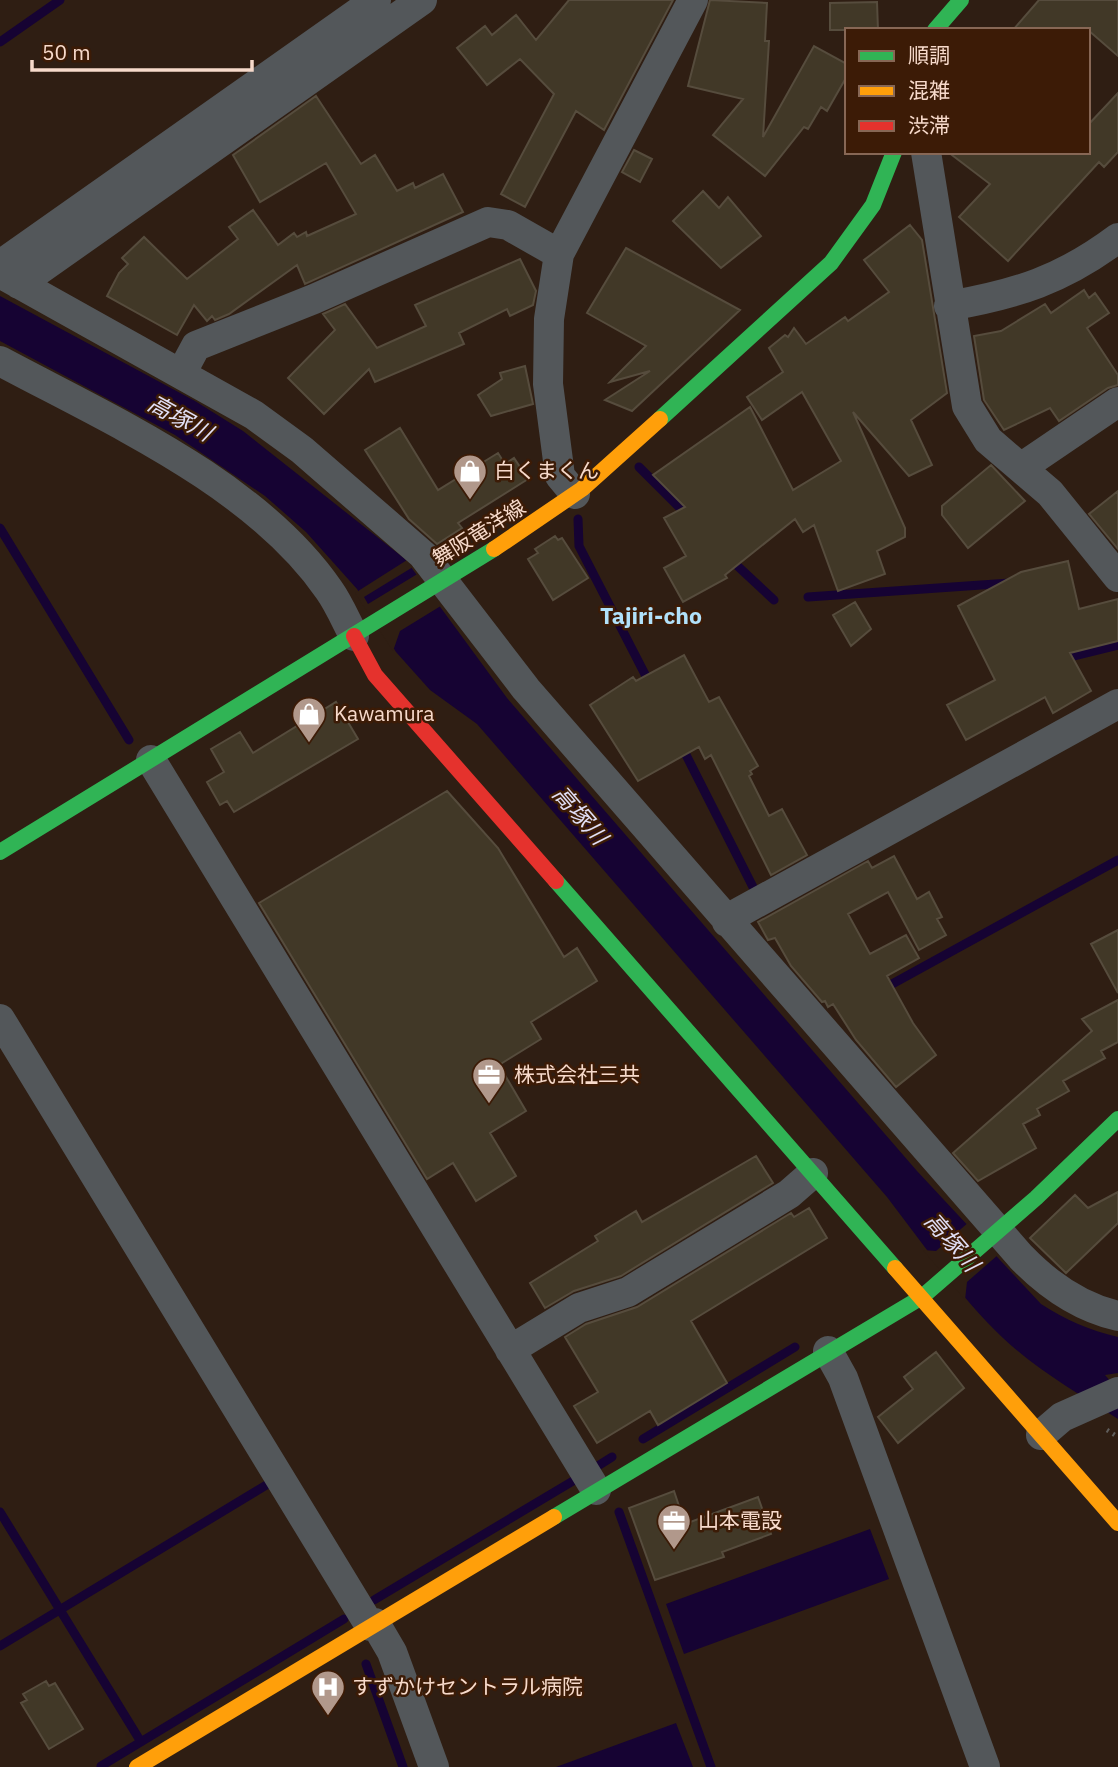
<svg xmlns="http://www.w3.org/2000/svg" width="1118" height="1767" viewBox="0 0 1118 1767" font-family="'IBM Plex Sans','Noto Sans JP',sans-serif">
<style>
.water{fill:#160333}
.pier{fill:#2f1e13}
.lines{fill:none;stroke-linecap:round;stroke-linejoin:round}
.stream{stroke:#160333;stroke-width:9}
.building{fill:#413827;stroke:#564c3d;stroke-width:2}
.path{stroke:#605e5c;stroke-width:4.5;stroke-dasharray:2 5;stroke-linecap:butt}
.street{stroke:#53575a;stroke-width:30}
.fast{stroke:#30b455;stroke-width:16}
.slow{stroke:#ff9f0a;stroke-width:16}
.jam{stroke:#e5322d;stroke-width:16}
.labels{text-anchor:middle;stroke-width:5;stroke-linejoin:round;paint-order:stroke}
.poi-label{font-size:21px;fill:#f7dacb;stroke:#3c1b06;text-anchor:start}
.street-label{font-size:21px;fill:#f7dacb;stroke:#3c1b06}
.water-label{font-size:23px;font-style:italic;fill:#e1dff6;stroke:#3c1b06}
.neighbourhood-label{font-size:23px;font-weight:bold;fill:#b1e1fa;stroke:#3c1b06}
</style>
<rect width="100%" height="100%" fill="#2f1e13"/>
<path class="water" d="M0 296 195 401 243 431 405 559 507 698 917 1171 1041 1304C1066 1320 1089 1330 1118 1337V1373L1105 1375 1118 1390V1419C1079 1394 1037 1370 1003 1338 960 1297 923 1244 887 1197L477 724 430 690 396 652 357 589 306 532 265 496 175 435 0 341Z
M870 1529 889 1579 684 1654 666 1604Z
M676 1723 693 1767H556Z"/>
<path class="pier" d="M407 560 413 567 364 597 368 604 419 573 444 604 400 631 393 651 355 593Z
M970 1221 999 1254 967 1282 965 1300 923 1250 936 1251Z"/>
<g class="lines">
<path class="stream" d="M0 42 60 0
M639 467 688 516
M578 519 579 546 651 686
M0 528 129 740
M730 559 774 600
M808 597 1010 583
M1062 659 1118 645
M681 745 754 889
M883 989 1118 860
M643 1439 795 1347
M593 1469 612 1457
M0 1512 141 1742
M619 1512 711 1767
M374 1600 578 1478
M0 1646 268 1484
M366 1664 403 1767
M101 1766 344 1619"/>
</g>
<path class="building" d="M569 0H673L604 130 576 111 525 207 501 194 554 94 520 59 487 85 457 48 485 26 492 35 516 15 536 40Z
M710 0 767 3 765 41H769L763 137 814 46 847 64V76L827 111 821 107 808 129 804 127 765 176 713 135 743 99 688 86Z
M1039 0H1118V56L1088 30H1013Z
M877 2 878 30H830V3Z
M1118 93V152L1104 167 1099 162 1008 261 959 217 990 184 948 152H1088V125Z
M316 96 361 164 375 155 397 191 413 183 415 188 443 174 463 212 305 284 297 265 229 314 215 320 212 316 207 321 194 305 177 335 107 296 119 273 128 264 122 258 144 237 187 279 238 239 229 227 253 210 278 245 294 233 297 237 306 232 307 236 356 214 326 163 260 202 233 155Z
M634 150 652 159 640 182 622 172Z
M703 191 719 208 728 197 761 236 721 268 673 221Z
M910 225 922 240 947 393 911 420 932 465 909 476 853 412 905 528V537L877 551 885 574 838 591 814 525 803 532 795 519 725 575 727 578 683 602 664 568 686 556 664 518 685 507 653 475 750 407 793 490 841 461 802 392 762 420 747 397 783 372 769 348 785 335 788 337 794 328 806 344 845 317 848 321 889 292 864 260Z
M626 248 740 310 632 411 605 400 650 371 610 382 646 346 587 313Z
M520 259 536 291 533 305 510 316 507 309 459 333 464 344 375 382 369 369 324 414 288 378 335 330 323 314 345 304 377 348 426 326 415 305Z
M1084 290 1089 298 1095 293 1109 313 1087 328 1118 375V385L1108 388 1059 421 1050 408 1004 430 984 400 974 336 1001 331 1045 304 1051 313Z
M525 366 533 404 491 416 478 395 502 379 500 373Z
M400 428 438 490 498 453 505 464 514 458 528 479 458 523 462 528 437 544 409 519 365 450Z
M991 465 1025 501 968 548 942 515V506Z
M1118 491V549L1089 514Z
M555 536 558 540 562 538 588 578 553 600 528 559 538 553 535 549Z
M1068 561 1079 609 1118 599V641L1070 653 1091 691 1053 713 1045 697 966 740 947 705 995 680 958 606 1021 572Z
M855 602 871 629 851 646 833 615Z
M684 655 709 702 719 697 758 766 750 771 752 774 749 776 769 816 782 809 807 855 771 875 711 755 705 759 699 747 638 781 590 705 633 677 636 681Z
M336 702 358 739 234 812 227 801 220 805 207 782 224 772 211 749 240 732 253 753Z
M447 791 498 848 564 957 577 948 597 981 531 1022 541 1039 499 1065 526 1111 490 1133 516 1176 476 1201 453 1163 427 1179 259 903Z
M894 856 917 899 929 892 942 917 937 919 946 935 919 950 888 892 848 914 870 954 906 935 919 958 887 976 913 1023 936 1055 896 1087 856 1040 833 1004 828 1007 825 1001 822 1002 791 966 775 938 768 940 758 922 868 861 872 868Z
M1118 930V993L1091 944Z
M1118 1000V1042L1101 1051 1105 1058 1063 1081 1069 1091 1037 1109 1040 1115 1023 1124 1036 1148 978 1181 953 1153 1092 1031 1082 1019Z
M756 1156 773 1183 621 1276 574 1291 545 1308 530 1283 598 1241 595 1236 636 1211 642 1222Z
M1118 1192V1223L1066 1273 1030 1238 1075 1195 1088 1208Z
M809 1208 827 1238 691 1321 727 1383 658 1425 650 1411 597 1443 574 1406 598 1392 565 1337 586 1324 637 1307 791 1213 794 1217Z
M936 1352 964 1388 898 1443 878 1417 913 1389 904 1377Z
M674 1491 685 1524 758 1497 771 1534 722 1552 724 1557 655 1580 629 1508Z
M46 1681 49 1686 55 1683 83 1729 49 1749 21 1703 27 1700 23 1694Z"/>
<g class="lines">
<path class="path" d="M1107 1430 1118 1437"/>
<path class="street" d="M926 152 967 406 988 440 1050 493 1118 577
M0 265 376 0
M0 273 254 415 302 450 423 555 526 689 1021 1257C1048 1285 1079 1307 1118 1316
M19 284 422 0
M949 306C1017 294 1062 280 1118 238
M0 361C110 420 256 484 329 590 339 604 346 621 354 636
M182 372 196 346 314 299 488 222 508 225 559 254
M1022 467 1118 402
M575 494 560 476 548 384 549 319 559 254 693 0
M151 760 596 1490
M727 922 738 913 1118 704
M0 1019 370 1626
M510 1350 579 1308 628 1292 789 1194 813 1173
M828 1351 843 1378 985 1767
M1041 1435 1062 1417 1118 1392
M375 1623 392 1652 434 1767"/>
<path class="fast" d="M935 30 961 0
M660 419 831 263 873 205 894 152
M0 852 494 549
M556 881 895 1268
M554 1517 922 1297 1036 1198 1118 1119"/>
<path class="slow" d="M494 549 582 489 660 419
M895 1268 1118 1523
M137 1767 554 1517"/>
<path class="jam" d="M354 636 375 675 556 881"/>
</g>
<defs>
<g id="shop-pin" transform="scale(1.75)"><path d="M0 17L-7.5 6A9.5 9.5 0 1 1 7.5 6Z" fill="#b1988b" stroke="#3c1b06"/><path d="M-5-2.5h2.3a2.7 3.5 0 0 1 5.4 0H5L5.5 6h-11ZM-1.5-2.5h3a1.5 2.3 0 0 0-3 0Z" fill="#fff"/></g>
<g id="office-pin" transform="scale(1.75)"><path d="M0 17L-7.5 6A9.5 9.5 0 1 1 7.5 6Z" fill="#b1988b" stroke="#3c1b06"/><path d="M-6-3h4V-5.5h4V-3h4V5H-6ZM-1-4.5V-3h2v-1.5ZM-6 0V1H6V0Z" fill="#fff"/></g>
<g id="hospital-pin" transform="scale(1.75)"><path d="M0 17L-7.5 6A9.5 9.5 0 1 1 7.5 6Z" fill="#b1988b" stroke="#3c1b06"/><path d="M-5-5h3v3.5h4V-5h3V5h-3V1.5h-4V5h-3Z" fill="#fff"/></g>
</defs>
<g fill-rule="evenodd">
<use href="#shop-pin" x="470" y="471"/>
<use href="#shop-pin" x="309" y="714"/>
<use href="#office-pin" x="489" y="1075"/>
<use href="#office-pin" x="674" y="1521"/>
<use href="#hospital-pin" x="328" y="1687"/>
</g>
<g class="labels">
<g class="poi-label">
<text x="494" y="478">白くまくん</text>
<text x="334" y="721">Kawamura</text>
<text x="514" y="1082">株式会社三共</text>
<text x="698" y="1528">山本電設</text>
<text x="352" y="1694">すずかけセントラル病院</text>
</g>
<g class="street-label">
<text transform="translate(479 533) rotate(-32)" y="7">舞阪竜洋線</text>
</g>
<g class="water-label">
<text transform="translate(180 418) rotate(29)" y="8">高塚川</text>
<text transform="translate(580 815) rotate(49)" y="8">高塚川</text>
<text transform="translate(952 1242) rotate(49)" y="8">高塚川</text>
</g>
<g class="neighbourhood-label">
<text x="651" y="624">Tajiri-cho</text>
</g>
</g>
<rect x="845" y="28" width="245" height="126" fill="#3c1b06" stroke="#876755" stroke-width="2"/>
<rect x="859" y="51" width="35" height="10" fill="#30b455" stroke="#876755" stroke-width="2"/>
<text x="908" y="63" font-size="21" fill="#f7dacb">順調</text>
<rect x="859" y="86" width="35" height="10" fill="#ff9f0a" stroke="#876755" stroke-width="2"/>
<text x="908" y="98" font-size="21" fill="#f7dacb">混雑</text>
<rect x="859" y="121" width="35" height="10" fill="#e5322d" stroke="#876755" stroke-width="2"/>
<text x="908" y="133" font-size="21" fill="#f7dacb">渋滞</text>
<path d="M32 60v10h220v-10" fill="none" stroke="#f7dacb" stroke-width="3.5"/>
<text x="42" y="60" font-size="21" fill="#f7dacb" stroke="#3c1b06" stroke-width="5" paint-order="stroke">50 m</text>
</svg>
